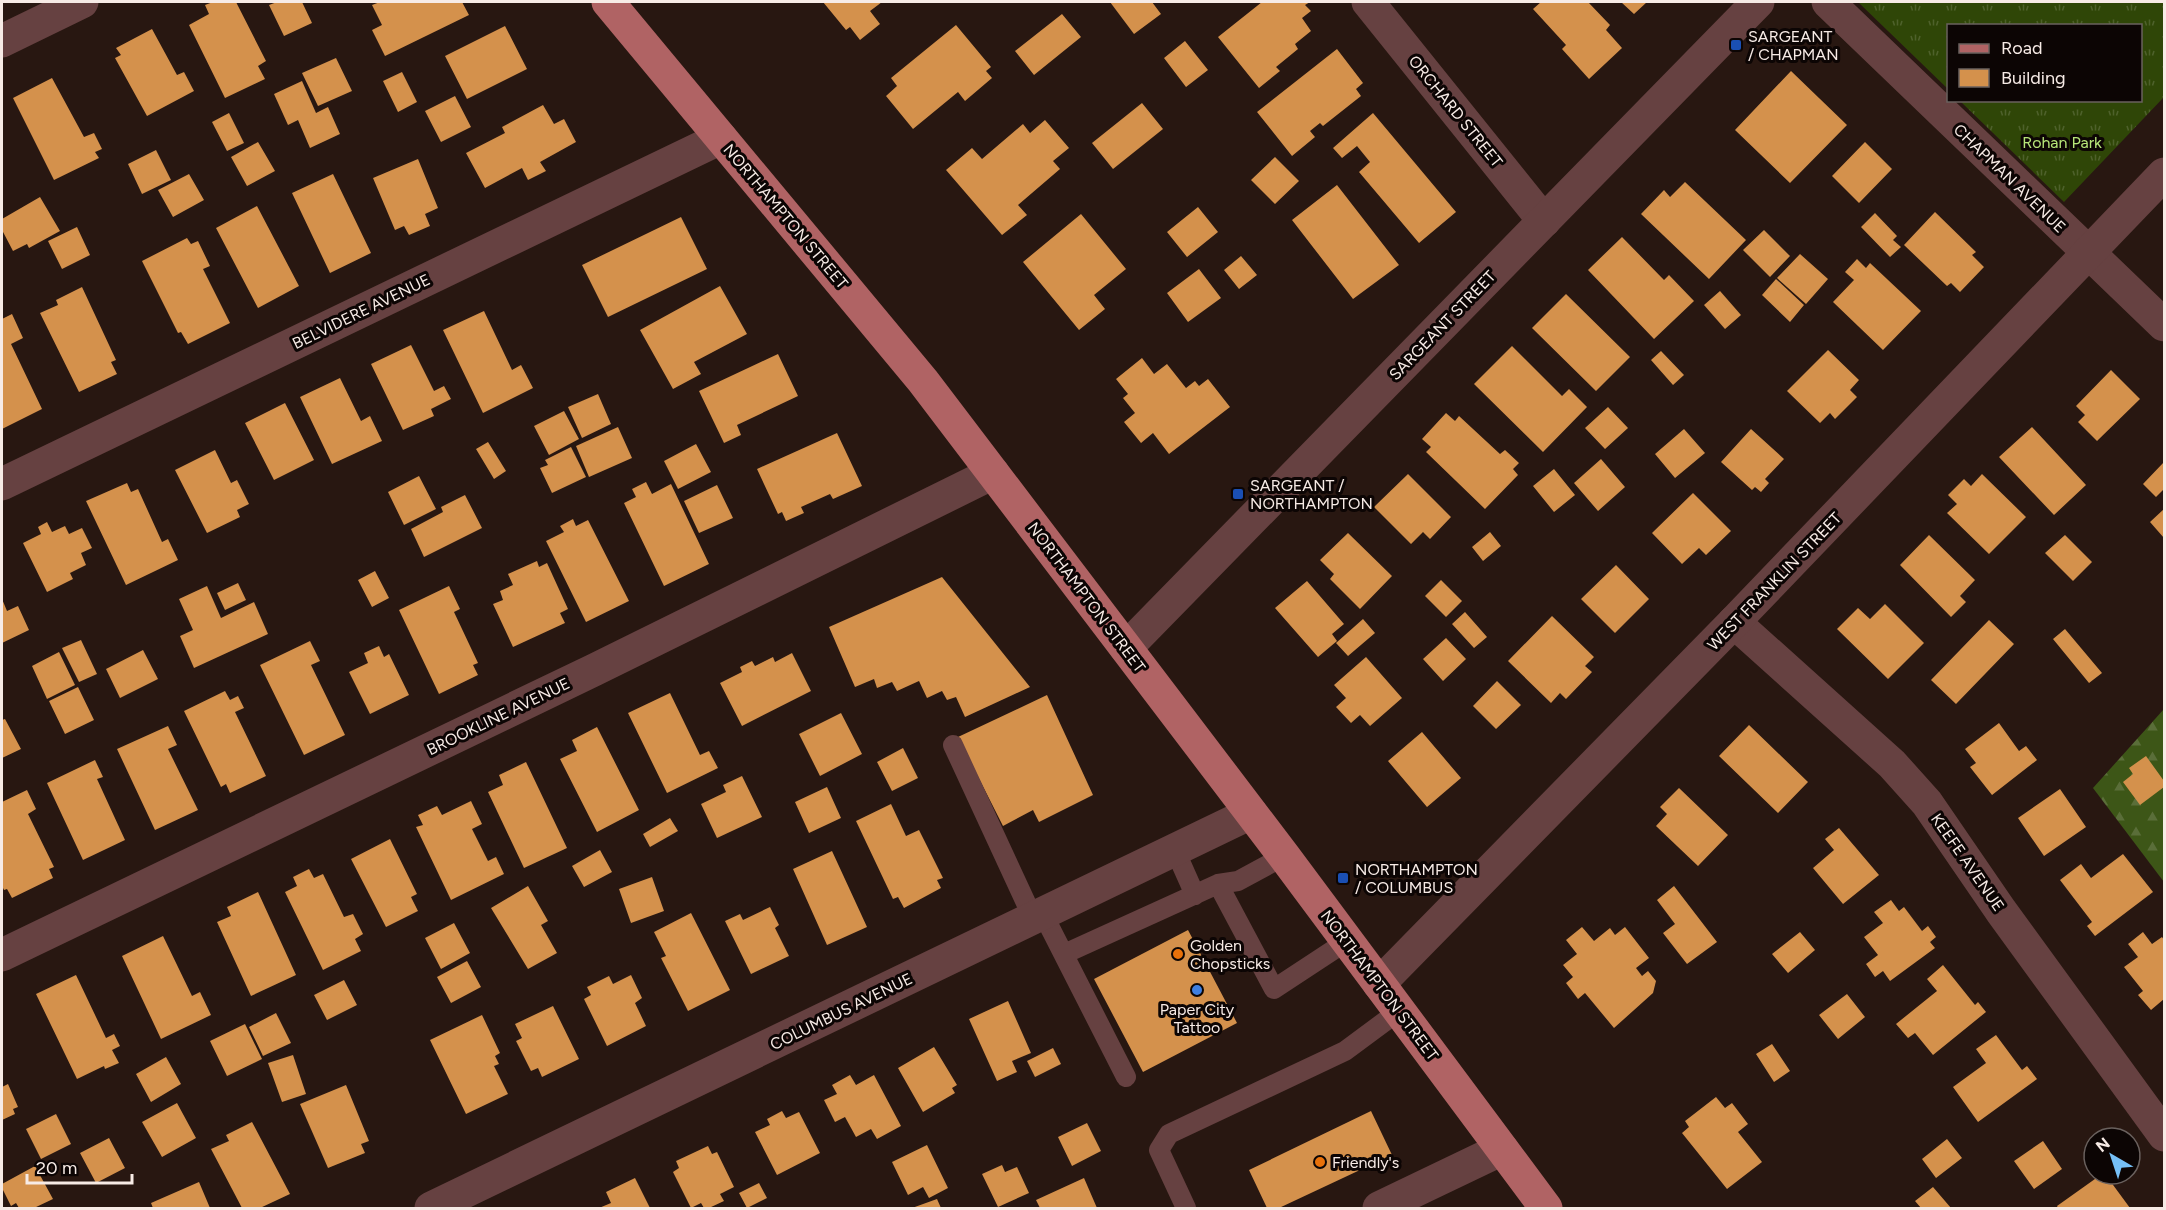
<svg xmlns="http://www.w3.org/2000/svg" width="2166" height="1210" viewBox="0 0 2166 1210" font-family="Figtree,sans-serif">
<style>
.grass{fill:url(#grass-tufts)}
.forest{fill:url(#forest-firs)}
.building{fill:#d4914c}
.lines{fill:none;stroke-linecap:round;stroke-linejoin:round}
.service{stroke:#664141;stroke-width:20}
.minor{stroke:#664141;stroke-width:33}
.tertiary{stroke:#664141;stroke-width:33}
.primary{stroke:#b06364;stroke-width:33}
.transit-dot{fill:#1a4fb4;stroke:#0c0504;stroke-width:2}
.food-dot{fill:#e8710a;stroke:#0c0504;stroke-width:2}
.shop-dot{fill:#3f7fe0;stroke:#0c0504;stroke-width:2}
.labels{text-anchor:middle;stroke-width:6;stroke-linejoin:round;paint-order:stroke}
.poi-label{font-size:16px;fill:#f7ebe6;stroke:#0c0504;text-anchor:start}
.street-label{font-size:16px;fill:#f7ebe6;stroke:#0c0504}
.park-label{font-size:16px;fill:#b7e679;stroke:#0c0504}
</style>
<defs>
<pattern id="grass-tufts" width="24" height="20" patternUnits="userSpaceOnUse" patternTransform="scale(1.5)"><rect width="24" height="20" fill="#2f4607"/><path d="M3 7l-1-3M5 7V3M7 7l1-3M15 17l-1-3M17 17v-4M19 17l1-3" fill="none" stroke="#4e612b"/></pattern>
<pattern id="forest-firs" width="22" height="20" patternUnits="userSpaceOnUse" patternTransform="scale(1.5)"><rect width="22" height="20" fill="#3d5617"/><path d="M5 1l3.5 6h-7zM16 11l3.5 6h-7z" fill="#5a6e39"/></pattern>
</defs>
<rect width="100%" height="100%" fill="#281711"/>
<path class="grass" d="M1858 2H2164V97L2064 202 1960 101 2140 100V26H1948V89Z"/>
<path class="forest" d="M2164 709V882L2093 788Z"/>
<path class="building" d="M213 2H236L266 61 258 66 265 79 225 98 189 25 209 14 205 5Z
M277 2H302L312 23 284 36 269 5Z
M380 2H462L469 15 385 56 372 30 382 25 372 5Z
M823 2H882L870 11 880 24 860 40 850 27 846 30Z
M1110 2H1152L1161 14 1134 34Z
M1262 2H1310L1305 5 1311 11 1302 18 1311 31 1295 44 1298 49 1276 67 1280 71 1259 88 1218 37Z
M1541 2H1551L1553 3 1555 2H1588L1610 25 1606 30 1622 48 1589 79 1562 49 1566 45 1533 9Z
M1621 2H1647L1634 14Z
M1062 14 1081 37 1034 75 1015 51Z
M956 25 991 67 986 71 992 78 965 101 958 92 913 129 886 96 897 86 891 78Z
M505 26 527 69 467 99 445 56Z
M152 29 177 75 184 72 194 91 147 116 115 58 121 55 116 48Z
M1185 41 1208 70 1186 87 1164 58Z
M1337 49 1363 83 1356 89 1361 96 1323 126 1320 123 1310 131 1315 137 1292 156 1257 112Z
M336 58 352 91 318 106 302 73Z
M1791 71 1847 125 1790 183 1735 130Z
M402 72 417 102 398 112 383 81Z
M52 78 84 137 94 133 102 149 95 152 99 158 54 180 13 98Z
M302 81 316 113 328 107 340 134 310 148 298 120 288 125 274 94Z
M455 96 471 127 441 142 425 111Z
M1142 103 1163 129 1113 169 1092 143Z
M543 105 554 124 564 119 576 142 540 162 546 171 528 180 522 168 485 188 466 153 505 133 502 127Z
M229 113 244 143 227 151 212 122Z
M1373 113 1456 212 1419 243 1359 172 1370 162 1357 146 1342 158 1333 148Z
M1045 120 1069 148 1053 161 1060 169 1018 205 1027 215 1002 235 946 170 972 148 982 159 1023 124 1030 133Z
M258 142 275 171 247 186 231 157Z
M1865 142 1892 169 1859 203 1832 176Z
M156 150 171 180 142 194 128 164Z
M1275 157 1299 181 1275 204 1251 180Z
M418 159 438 208 425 214 430 226 409 235 404 226 395 230 373 178Z
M189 174 204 200 173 217 158 190Z
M333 174 371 253 330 273 292 193Z
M1685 182 1746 240 1709 279 1641 214 1664 190 1670 197Z
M1337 185 1399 265 1353 299 1292 220Z
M40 197 60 231 29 248 27 244 13 251 2 230V219Z
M257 206 299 286 258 308 216 228Z
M1198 207 1218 232 1187 257 1167 232Z
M1935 212 1976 252 1972 255 1984 267 1960 292 1951 283 1947 286 1904 245Z
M1875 213 1897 236 1893 240 1901 247 1890 257 1861 227Z
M1081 214 1126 269 1094 295 1105 309 1079 330 1023 262Z
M681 217 707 269 608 317 582 265Z
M77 227 90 255 62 269 48 241Z
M1764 230 1790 256 1770 277 1743 250Z
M1622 237 1664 280 1669 275 1694 301 1654 339 1588 270Z
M187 238 191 244 198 241 210 266 203 269 230 323 188 344 181 332 178 333 142 261Z
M1800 254 1828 279 1806 304 1777 278Z
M1241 256 1257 275 1239 289 1224 270Z
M1857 259 1866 268 1870 263 1921 311 1883 350 1833 302 1854 280 1845 272Z
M1199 269 1221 298 1188 322 1167 293Z
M1776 279 1804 305 1790 322 1762 295Z
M720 286 747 334 694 362 701 374 673 389 640 330Z
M82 287 116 360 111 362 117 374 79 392 40 313 58 305 56 300Z
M1720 291 1741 315 1725 329 1704 305Z
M1566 294 1630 357 1596 391 1532 328Z
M484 311 512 370 521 365 533 388 483 413 443 330Z
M12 314 23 338 11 344 42 409 2 429V319Z
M411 345 434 391 444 386 451 399 431 409 434 416 403 430 371 364Z
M1512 346 1562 396 1569 389 1587 407 1543 452 1474 384Z
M1828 350 1859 380 1850 390 1857 397 1835 419 1830 413 1820 423 1787 391Z
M1661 351 1684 375 1673 385 1651 360Z
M778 354 798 396 737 425 741 435 724 443 699 391Z
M1142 358 1154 374 1167 364 1186 388 1195 381 1199 386 1208 379 1230 407 1169 454 1153 433 1141 443 1124 422 1135 413 1123 398 1128 394 1116 379Z
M2111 370 2140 399 2097 441 2078 422 2085 415 2076 406Z
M340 378 361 421 370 416 382 441 332 464 300 397Z
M598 394 611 424 582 438 568 407Z
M285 403 314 460 274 480 245 423Z
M1608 407 1628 428 1605 449 1585 428Z
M564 411 579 439 549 455 534 426Z
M1446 413 1455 421 1459 416 1500 454 1505 450 1519 463 1513 469 1518 475 1485 509 1426 452 1431 447 1422 439Z
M618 427 632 458 589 477 576 446Z
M2032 427 2086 485 2054 515 1999 457Z
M1684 429 1705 453 1675 478 1655 454Z
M1751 429 1784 459 1765 479 1769 483 1761 492 1755 487 1752 490 1721 462Z
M837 433 862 486 833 499 830 494 801 507 804 513 786 521 782 512 778 514 757 469Z
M488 442 506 471 494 479 476 449Z
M696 444 711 472 678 489 664 461Z
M571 447 586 477 552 493 540 468 548 465 545 460Z
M215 450 231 483 237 480 249 504 237 510 240 517 207 533 175 470Z
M1601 459 1625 487 1598 511 1574 483Z
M2164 462V489L2156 497 2143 484Z
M1554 469 1575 495 1554 512 1533 486Z
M1408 474 1451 517 1430 539 1423 532 1411 544 1374 507Z
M1982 474 2026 517 1989 554 1947 513 1957 504 1948 495 1964 479 1971 486Z
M419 476 436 509 404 525 388 492Z
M646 482 652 494 671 484 709 564 664 586 624 503 636 497 632 489Z
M127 483 131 492 138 489 162 542 168 539 178 560 126 585 86 501Z
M717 485 733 518 699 533 684 501Z
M1693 493 1731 531 1706 555 1699 548 1682 564 1652 533Z
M465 495 482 528 424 557 411 529 443 512 441 507Z
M2164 509V538L2150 522Z
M573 519 576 526 588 520 629 601 586 622 546 541 564 532 560 526Z
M47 522 52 532 65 526 69 534 82 528 92 548 81 553 86 565 70 573 73 579 47 592 23 543 41 534 38 527Z
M1490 532 1501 546 1483 561 1472 547Z
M1348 533 1392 576 1360 609 1330 579 1334 574 1320 560Z
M1929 535 1975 580 1960 596 1966 602 1951 617 1900 565Z
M2065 535 2092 562 2073 581 2045 553Z
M537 561 539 567 547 563 568 609 560 613 565 623 513 647 493 604 503 600 500 591 513 585 508 574Z
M1616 565 1649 599 1615 633 1581 599Z
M375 571 389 598 372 607 358 580Z
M942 577 1030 687 965 717 956 697 947 700 942 691 927 698 919 681 897 691 892 682 877 688 874 679 855 687 829 627Z
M1441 580 1462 601 1446 617 1425 596Z
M1307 581 1344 624 1332 634 1337 641 1318 657 1275 608Z
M238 583 246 600 225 610 217 593Z
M207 586 221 618 254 602 268 634 194 668 180 636 193 630 179 599Z
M449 586 460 609 454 612 478 663 473 665 478 675 439 694 399 610Z
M2 599 7 611 18 606 29 630 2 643Z
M1885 604 1924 643 1888 679 1837 629 1858 608 1870 619Z
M1465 612 1487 637 1474 648 1452 624Z
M1552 616 1594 657 1585 666 1592 672 1566 699 1560 693 1551 703 1508 661Z
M1363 619 1375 633 1348 656 1336 643Z
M1989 620 2014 644 1956 704 1931 680Z
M2065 629 2102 673 2089 683 2053 639Z
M1446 638 1466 659 1443 681 1423 659Z
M81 640 97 674 79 682 62 648Z
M310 641 320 661 311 665 345 735 304 755 260 665Z
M379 646 384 657 389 654 409 695 370 714 349 672 368 663 364 653Z
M143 650 158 679 120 698 106 669Z
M59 652 75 685 47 699 32 666Z
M792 653 811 691 742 726 720 683 742 672 740 667 752 661 755 666 773 657 775 662Z
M1366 657 1402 698 1370 726 1360 715 1351 723 1336 707 1346 698 1334 685Z
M1497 681 1521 705 1496 729 1473 706Z
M78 687 94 720 65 734 49 701Z
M225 691 230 700 238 696 244 708 235 712 266 776 230 793 226 784 221 787 184 711Z
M670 693 700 755 709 751 718 768 667 793 628 713Z
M1047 695 1093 795 1039 822 1033 810 1003 826 958 737Z
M841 713 862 754 820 776 799 734Z
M5 719 21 749 2 758V720Z
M1999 723 2019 751 2026 746 2037 760 1992 795 1970 767 1976 763 1965 749Z
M1749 725 1808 782 1778 813 1719 756Z
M168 726 177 745 168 749 198 810 155 830 117 749Z
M597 727 639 810 597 832 560 759 577 751 572 740Z
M1422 732 1461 778 1427 807 1388 761Z
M903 748 918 778 892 791 877 762Z
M2146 756 2164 781V787L2140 805 2123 782 2133 774 2129 768Z
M95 760 103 777 97 779 125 840 83 860 47 783Z
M526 762 567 848 524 868 488 792 503 785 499 775Z
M742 776 762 817 717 838 701 804 726 792 723 785Z
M827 787 841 818 809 833 795 802Z
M1679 788 1728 835 1698 866 1656 826 1667 814 1660 807Z
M2060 789 2086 827 2044 856 2018 818Z
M27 790 36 809 28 814 54 867 49 869 53 878 12 898 7 889 4 890 2 886V802Z
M471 801 482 824 472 829 488 861 496 857 504 874 451 900 416 827 423 825 418 815 437 806 442 815Z
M891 804 906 836 919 830 943 878 937 880 941 888 904 908 898 897 893 899 856 821Z
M670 818 678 831 650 847 643 834Z
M1839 828 1879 875 1843 904 1813 868 1834 850 1825 839Z
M390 839 417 894 411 897 418 911 386 927 351 859Z
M600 850 612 872 584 887 572 866Z
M832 851 867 927 827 945 793 869Z
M2123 854 2153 892 2095 936 2087 926 2092 922 2060 880 2081 864 2091 878Z
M309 869 314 878 323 874 344 917 353 914 363 934 355 939 361 951 323 970 285 892 297 886 293 877Z
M652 877 664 911 631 923 619 889Z
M528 886 548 921 541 925 557 953 528 969 491 908Z
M1674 886 1717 942 1687 964 1663 933 1675 924 1657 900Z
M258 892 296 975 251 996 217 922 231 916 227 907Z
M1891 900 1899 911 1904 907 1922 931 1928 926 1936 937 1930 942 1935 948 1890 981 1883 971 1875 977 1866 964 1878 955 1864 937 1883 923 1874 912Z
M770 907 779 925 775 928 789 956 751 974 725 921 740 914 743 920Z
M691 913 730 990 688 1011 661 958 666 956 654 932Z
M454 923 470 953 441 969 425 938Z
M1582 927 1594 941 1610 928 1615 935 1625 927 1649 958 1636 968 1642 976 1648 971 1656 981 1653 993 1614 1028 1585 993 1578 999 1566 983 1573 977 1563 965 1577 954 1566 940Z
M1188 930 1237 1023 1143 1072 1094 979Z
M1800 932 1815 950 1788 973 1772 954Z
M2143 932 2152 944 2162 937 2164 940V999L2151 1010 2138 995 2143 991 2124 967 2138 957 2128 944Z
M163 936 192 996 200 992 211 1015 161 1039 122 956Z
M467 961 481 987 451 1003 437 977Z
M1943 965 1975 1005 1978 1002 1986 1012 1933 1055 1915 1033 1908 1038 1896 1024 1937 991 1927 979Z
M76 975 106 1038 114 1034 120 1046 112 1050 119 1063 105 1069 104 1066 77 1079 36 994Z
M631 975 642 998 635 1003 646 1026 607 1046 584 999 591 995 587 987 609 976 613 984Z
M344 980 357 1005 327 1020 314 995Z
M1847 994 1865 1017 1838 1039 1819 1015Z
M1008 1001 1031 1053 1012 1061 1017 1072 997 1081 969 1019Z
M553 1006 579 1059 542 1077 538 1068 531 1071 516 1041 522 1038 515 1024Z
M276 1013 291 1043 263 1056 249 1027Z
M482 1015 500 1053 495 1056 499 1064 494 1066 508 1094 466 1114 430 1040Z
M245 1024 262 1059 227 1076 210 1041Z
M1996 1035 2022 1070 2027 1066 2037 1079 1978 1122 1953 1087 1986 1063 1976 1049Z
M1772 1044 1790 1071 1774 1082 1756 1054Z
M934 1047 957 1085 952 1088 955 1093 923 1112 898 1068Z
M1053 1048 1061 1064 1035 1077 1027 1061Z
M293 1055 306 1094 282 1102 268 1063Z
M166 1057 181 1084 151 1102 136 1074Z
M850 1075 856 1085 874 1075 901 1126 877 1139 871 1129 856 1137 845 1117 835 1122 824 1100 837 1094 832 1085Z
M8 1084 18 1107 13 1109 15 1114 2 1120V1087Z
M346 1085 369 1141 361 1144 365 1153 328 1168 300 1104Z
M1716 1097 1725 1108 1732 1103 1748 1124 1738 1132 1762 1162 1727 1189 1682 1133 1689 1127 1685 1121Z
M177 1103 196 1138 162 1157 142 1122Z
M782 1111 786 1118 799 1112 820 1153 777 1175 755 1132 770 1125 767 1119Z
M1371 1111 1392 1155 1279 1208H1267L1249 1170Z
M56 1114 71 1144 41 1159 26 1129Z
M252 1122 290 1194 260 1208H242L211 1149 229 1141 226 1135Z
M1087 1123 1101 1151 1072 1166 1058 1137Z
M109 1138 125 1168 96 1183 80 1153Z
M1947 1139 1962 1158 1936 1178 1922 1159Z
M2043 1141 2062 1169 2034 1189 2014 1161Z
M927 1145 948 1188 929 1198 923 1187 908 1195 892 1162Z
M708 1146 712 1154 717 1152 734 1187 720 1194 724 1201 709 1208H704L701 1203 691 1208 673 1172 679 1168 676 1161Z
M1002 1165 1005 1172 1017 1167 1029 1193 998 1207 982 1174Z
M35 1166 53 1199 34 1208H19L16 1203 11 1206 2 1188V1184Z
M2102 1174H2105L2130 1208H2058L2057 1206Z
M635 1178 650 1208H599L611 1203 606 1192Z
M1084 1178 1097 1208H1040L1036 1200Z
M199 1182 210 1208H153L151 1203Z
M759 1183 767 1198 747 1208 739 1193Z
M1933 1187 1951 1208H1921L1915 1201Z
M937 1199 941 1208H912Z"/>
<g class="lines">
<path class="service" d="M953 745 1033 918
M1175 850 1195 895
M1218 884 1274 989 1347 941
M1043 914 1126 1077
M1064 954 1218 884 1238 881 1284 856
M1186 1208 1159 1150 1169 1134 1345 1051 1399 1011"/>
<path class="minor" d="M1368 2 1544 221
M1828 2 2164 325
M2 41 82 2
M2 484 721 138
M1734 622 1892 764 1927 803 2001 911 2164 1135
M2 955 594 670 993 473
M431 1208 1251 813
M1379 1208 1502 1149"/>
<path class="tertiary" d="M1126 648 1758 2
M1379 984 1734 622 2164 174"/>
<path class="primary" d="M608 2 923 381 1284 856 1546 1208"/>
</g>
<g class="transit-dot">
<rect x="1730" y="39" width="12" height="12" rx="3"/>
<rect x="1232" y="488" width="12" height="12" rx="3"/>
<rect x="1337" y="872" width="12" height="12" rx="3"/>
</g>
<g class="food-dot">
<circle cx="1178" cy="954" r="6"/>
<circle cx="1320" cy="1162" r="6"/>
</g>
<circle class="shop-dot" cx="1197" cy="990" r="6"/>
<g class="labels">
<g class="poi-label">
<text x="1748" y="42">SARGEANT<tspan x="1748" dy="18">/ CHAPMAN</tspan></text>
<text x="1250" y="491">SARGEANT /<tspan x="1250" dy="18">NORTHAMPTON</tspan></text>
<text x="1355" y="875">NORTHAMPTON<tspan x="1355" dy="18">/ COLUMBUS</tspan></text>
<text x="1190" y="951">Golden<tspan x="1190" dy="18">Chopsticks</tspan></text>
<text x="1197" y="1015" text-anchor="middle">Paper City<tspan x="1197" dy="18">Tattoo</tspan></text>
<text x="1332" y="1168">Friendly's</text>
</g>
<g class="street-label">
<text transform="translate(1456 111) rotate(51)" y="6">ORCHARD STREET</text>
<text transform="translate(2010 178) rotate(44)" y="6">CHAPMAN AVENUE</text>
<text transform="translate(786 216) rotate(50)" y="6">NORTHAMPTON STREET</text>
<text transform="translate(361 311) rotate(-26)" y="6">BELVIDERE AVENUE</text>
<text transform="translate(1442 325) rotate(-46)" y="6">SARGEANT STREET</text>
<text transform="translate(1774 581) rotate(-46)" y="6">WEST FRANKLIN STREET</text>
<text transform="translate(1087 597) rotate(53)" y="6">NORTHAMPTON STREET</text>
<text transform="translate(498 716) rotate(-26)" y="6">BROOKLINE AVENUE</text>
<text transform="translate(1968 862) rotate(55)" y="6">KEEFE AVENUE</text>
<text transform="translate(1380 985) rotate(53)" y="6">NORTHAMPTON STREET</text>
<text transform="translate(841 1011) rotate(-26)" y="6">COLUMBUS AVENUE</text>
</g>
<g class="park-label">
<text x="2062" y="148">Rohan Park</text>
</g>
</g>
<rect width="2166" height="1210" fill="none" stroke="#f7ebe6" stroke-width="6"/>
<rect x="1947" y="24" width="195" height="78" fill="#0c0504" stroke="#6a615e" stroke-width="1.5"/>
<rect x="1959" y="44" width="30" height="9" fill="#b06364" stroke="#6a615e" stroke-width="1.5"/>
<text x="2001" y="54" font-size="18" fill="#f7ebe6">Road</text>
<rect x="1959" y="69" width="30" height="18" fill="#d4914c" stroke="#6a615e" stroke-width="1.5"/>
<text x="2001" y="84" font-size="18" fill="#f7ebe6">Building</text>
<g transform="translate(2112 1156) rotate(321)"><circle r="28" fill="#0c0504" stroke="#6a615e" stroke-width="1.5"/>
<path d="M0-4.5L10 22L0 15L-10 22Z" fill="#76c0f7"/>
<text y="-9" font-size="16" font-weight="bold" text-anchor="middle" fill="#f7ebe6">N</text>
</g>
<path d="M27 1174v9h105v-9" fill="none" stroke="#f7ebe6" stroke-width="3"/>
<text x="36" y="1174" font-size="18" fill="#f7ebe6" stroke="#0c0504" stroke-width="4.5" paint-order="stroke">20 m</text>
</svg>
